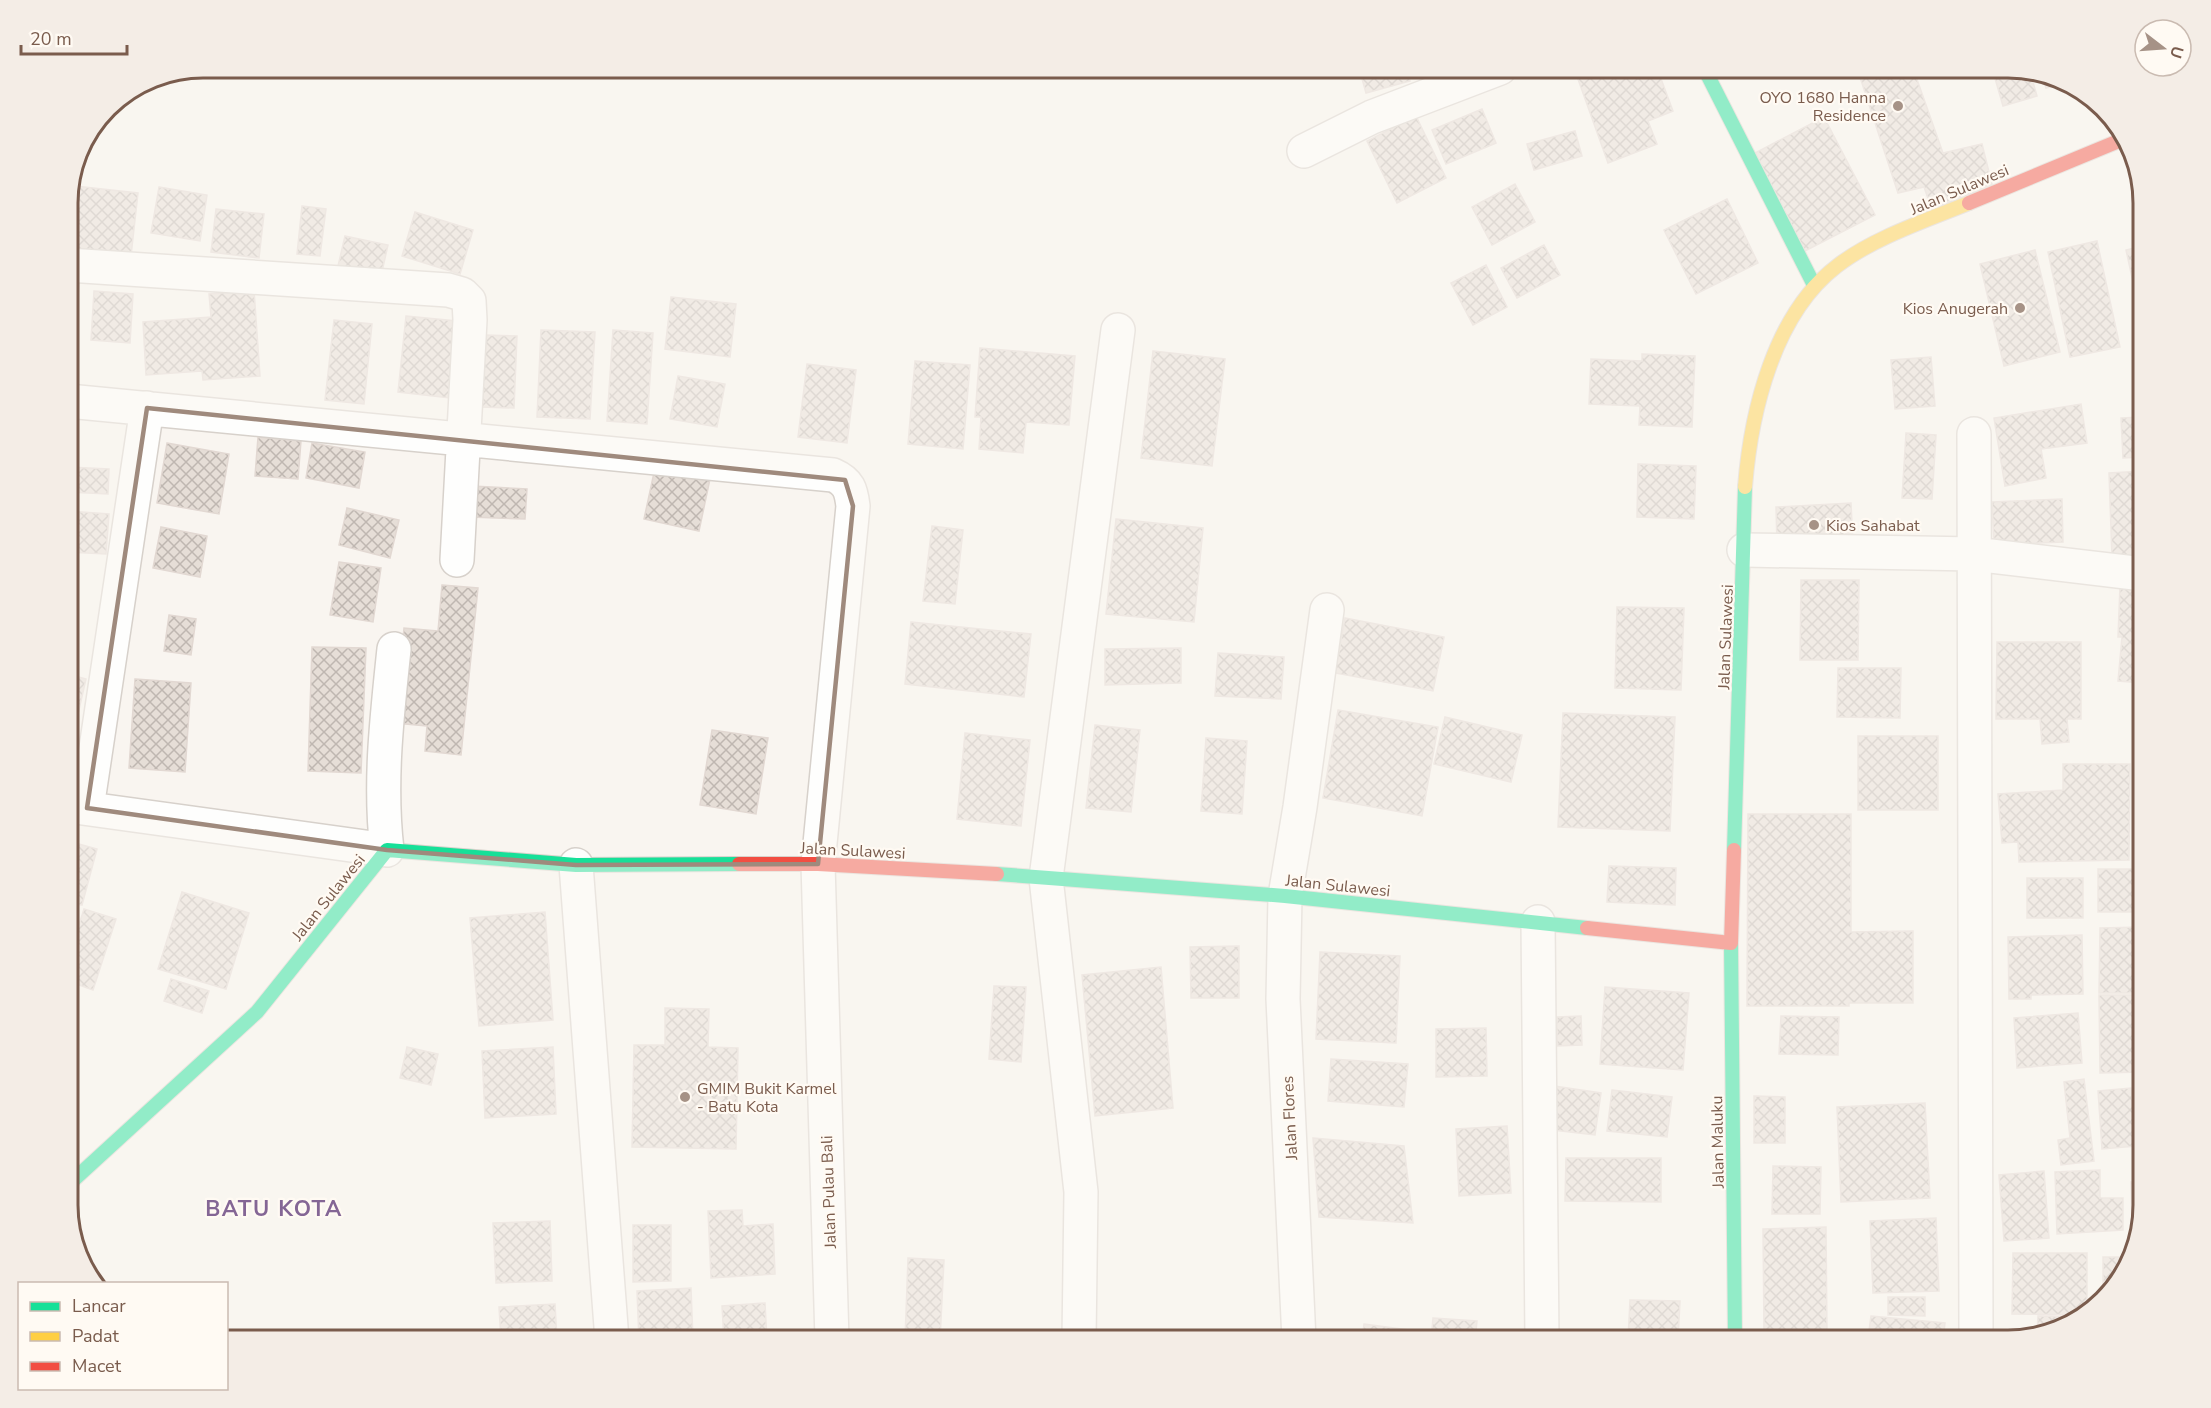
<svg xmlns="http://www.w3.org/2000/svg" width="2211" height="1408" viewBox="0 0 2211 1408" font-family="'Nunito Sans',sans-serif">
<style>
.building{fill:url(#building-cross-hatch);stroke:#e2d8d2;stroke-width:1.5}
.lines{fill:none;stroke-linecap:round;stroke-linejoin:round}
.street-casing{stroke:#d7d1cb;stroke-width:36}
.fast-casing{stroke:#d9d2cb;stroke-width:16}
.slow-casing{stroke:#d9d2cb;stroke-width:16}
.jam-casing{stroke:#d9d2cb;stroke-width:16}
.street{stroke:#fefefd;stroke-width:33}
.fast{stroke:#16e098;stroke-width:14}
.slow{stroke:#ffcf43;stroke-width:14}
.jam{stroke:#f24e42;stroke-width:14}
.marked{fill:none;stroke:#9f8a7d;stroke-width:4.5;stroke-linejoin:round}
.poi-dot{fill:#a69286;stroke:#fffaf3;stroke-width:2}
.labels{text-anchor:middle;stroke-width:4.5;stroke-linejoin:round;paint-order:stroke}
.poi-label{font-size:16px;fill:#7a5c4d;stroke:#fffaf3;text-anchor:end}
.street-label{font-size:16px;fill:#7a5c4d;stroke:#fffaf3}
.district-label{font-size:22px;font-weight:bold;letter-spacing:1.5px;fill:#846695;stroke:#fffaf3}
.rim{fill:none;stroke:#7a5c4d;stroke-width:3}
</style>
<defs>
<pattern id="building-cross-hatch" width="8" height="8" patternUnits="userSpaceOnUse" patternTransform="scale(1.5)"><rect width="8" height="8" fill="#e6ded7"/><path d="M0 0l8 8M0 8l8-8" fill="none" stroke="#bfb7b1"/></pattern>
</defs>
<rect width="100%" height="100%" fill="#f9f5f0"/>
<path class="building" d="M1359 68H1406L1410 81 1366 93Z
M1574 68H1657L1673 111 1648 121 1657 144 1608 163Z
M1857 68H1913L1943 153 1982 144 1992 184 1932 210 1924 187 1898 193Z
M1992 68H2008L2031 75 2037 96 2003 106Z
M2043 78 2061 84 2046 88Z
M1482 109 1496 143 1446 164 1432 130Z
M1416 116 1446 178 1397 203 1367 141Z
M1824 117 1875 215 1805 251 1755 153Z
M1575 131 1582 156 1534 170 1527 144Z
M1515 184 1535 222 1492 245 1472 207Z
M75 186 138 193 131 256 68 249Z
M159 187 207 195 200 241 151 233Z
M1727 199 1758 263 1696 294 1664 230Z
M302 206 326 209 320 256 297 254Z
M216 209 264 214 259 258 211 252Z
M415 212 473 230 460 274 402 256Z
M345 236 388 245 381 276 338 266Z
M2097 241 2120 347 2070 357 2048 252Z
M1544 245 1560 275 1517 298 1501 268Z
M2143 246V328L2126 250Z
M2035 250 2060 352 2004 366 1980 264Z
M1486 265 1507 307 1473 325 1451 283Z
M68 280H79L73 383H68Z
M254 290 260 376 203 380 202 371 146 375 143 322 211 317 209 294Z
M94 291 133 294 130 343 91 340Z
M671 297 736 304 730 357 665 349Z
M406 316 457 321 450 398 398 392Z
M334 320 372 324 364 404 325 400Z
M541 330 595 332 590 419 537 417Z
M613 330 653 333 647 424 607 421Z
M484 335 517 336 514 408 481 407Z
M980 348 1075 356 1069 425 1026 422 1023 453 979 449 981 417H975Z
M1153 351 1225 359 1212 466 1141 458Z
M1642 354 1695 356 1692 427 1639 425 1640 406 1589 404 1591 359 1642 361Z
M1931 357 1935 406 1895 409 1891 360Z
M915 361 970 365 963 449 908 444Z
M807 364 856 370 847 443 798 437Z
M678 376 725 384 717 427 670 419Z
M2081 404 2087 443 2041 449 2046 478 2005 486 1994 418Z
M2143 417V457L2123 458 2121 418Z
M1906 433 1936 435 1932 499 1902 498Z
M258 437 301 441 298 479 255 476Z
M167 443 229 454 219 514 157 503Z
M312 443 365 452 359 488 306 478Z
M1638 464 1696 466 1694 519 1637 517Z
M68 467 109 469 108 494 68 492Z
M655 468 710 479 699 531 644 519Z
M2143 471V556L2112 558 2109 473Z
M472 486 527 489 525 519 470 517Z
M2062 499 2063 542 1994 545 1992 502Z
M1851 503 1853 544H1777L1776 507Z
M347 508 399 520 390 558 339 545Z
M68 511 109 514 106 554 68 552Z
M1116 519 1203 528 1194 622 1106 614Z
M932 526 963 530 955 604 923 601Z
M161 527 207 536 200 577 153 568Z
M339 562 381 568 373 622 330 615Z
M1801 580H1859L1858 660H1800Z
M442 585 478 588 461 755 425 751 427 726 395 723 404 628 438 631Z
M2120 586 2143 587V683L2118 681 2122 637H2118Z
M1617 607 1684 608 1681 690 1615 688Z
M169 615 196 619 191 655 164 651Z
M1345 618 1444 637 1433 691 1335 673Z
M68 619H73V655H68Z
M911 622 1031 634 1024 697 905 684Z
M1997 642H2081V719H2067L2069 742 2042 744 2040 719H1996Z
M312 647 366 648 361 773 308 771Z
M1181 648V683L1105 685V649Z
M1218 653 1284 657 1281 699 1215 696Z
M1838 668H1901L1900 718 1837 717Z
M68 674 86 679 68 758Z
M135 679 191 683 185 772 129 768Z
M1338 710 1438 727 1422 816 1323 798Z
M1563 713 1675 717 1670 831 1558 827Z
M1445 717 1522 735 1511 782 1434 764Z
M1095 725 1140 730 1131 812 1086 808Z
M712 730 768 738 756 814 700 805Z
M965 733 1030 740 1021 826 957 819Z
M1858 736H1938V810H1858Z
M1206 738 1247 741 1242 814 1201 811Z
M2063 764H2130L2129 860 2019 862 2018 842 2002 843 1998 794 2063 790Z
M1748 814H1851V932L1913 931V1003H1849V1006H1747Z
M68 841 97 849 82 905 68 902Z
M1609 866 1676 868 1675 905 1607 902Z
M2098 869H2143V912H2098Z
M2027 878H2083V918H2027Z
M182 892 249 913 226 989 158 969Z
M84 909 116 919 93 990 68 981V959Z
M545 912 553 1020 479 1026 470 918Z
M2143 927V993H2099L2100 928Z
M2082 935 2083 994 2031 995V999H2009L2008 937Z
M1239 946V998H1191L1190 947Z
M1320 952 1400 956 1396 1043 1316 1039Z
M1161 967 1173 1108 1095 1116 1082 975Z
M171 979 209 991 202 1013 164 1001Z
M994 986 1026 987 1021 1062 989 1059Z
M1605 987 1689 993 1683 1070 1600 1064Z
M2099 995H2143V1072L2100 1073Z
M665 1008 709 1009 708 1047 738 1048 736 1149 632 1147 634 1045H665Z
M2078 1013 2082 1063 2017 1068 2014 1018Z
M1581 1016 1582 1045 1557 1046V1017Z
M1781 1016 1839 1017 1838 1055 1779 1054Z
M1486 1028 1487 1076 1436 1077V1029Z
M407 1047 438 1054 431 1085 400 1078Z
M553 1047 556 1114 485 1118 482 1051Z
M1331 1059 1408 1064 1404 1107 1328 1101Z
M2084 1079 2094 1161 2061 1165 2058 1140 2070 1138 2064 1082Z
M1554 1086 1601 1093 1595 1135 1553 1130Z
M2131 1088 2136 1146 2102 1149 2098 1091Z
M2137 1089H2143V1145H2141Z
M1612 1090 1672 1097 1667 1137 1607 1131Z
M1754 1096 1785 1097V1143H1754Z
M1925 1103 1930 1198 1841 1202 1837 1107Z
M1507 1126 1511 1193 1459 1196 1456 1129Z
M1313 1138 1404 1146 1413 1223 1319 1217Z
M1566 1158H1661V1202L1565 1201Z
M1773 1166 1821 1167 1820 1214H1772Z
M2100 1170V1198H2123V1230L2057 1234 2055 1172Z
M2044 1171 2049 1238 2004 1241 1999 1175Z
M2131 1182H2143V1205L2138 1222H2132Z
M742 1210 743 1226 773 1224 775 1274 711 1278 708 1211Z
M1936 1218 1939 1291 1873 1293 1870 1221Z
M550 1221 552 1281 496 1283 493 1223Z
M633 1225H671V1281L633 1282Z
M1826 1227 1827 1333 1764 1334 1763 1229Z
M2013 1253H2087V1312L2084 1315 2012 1314Z
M2103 1257H2128L2121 1280 2103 1296Z
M908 1258 944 1260 940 1340H905Z
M691 1288 693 1340H639L637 1291Z
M1888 1297H1925V1316L1888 1315Z
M1630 1300 1680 1301 1678 1340H1628Z
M765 1303 767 1340H724L722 1306Z
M555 1304 557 1340H501L499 1307Z
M1871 1316 1945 1323 1943 1340H1899L1868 1338Z
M2038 1316 2075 1317 2082 1316 2075 1322 2037 1331Z
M1433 1318 1477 1321 1475 1340H1431Z
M1364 1324 1416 1331 1415 1340H1362Z"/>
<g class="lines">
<g class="street-casing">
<path id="street" d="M1304 151 1372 117 1500 68
M68 265 448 290 462 294 469 301 470 320 457 560
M68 401 833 475C849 482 851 490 853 506L818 864 832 1340
M1974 434 1976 1340
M1744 550 1974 554 2143 574
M68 806 387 850C379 783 387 716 394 649
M87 808 147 408
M576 865 612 1340
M1538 922 1542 1340
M1079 1340 1081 1192 1046 878 1118 330
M1299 1340 1283 999 1285 896 1300 807 1327 610"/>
</g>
<g class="fast-casing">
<path id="fast" d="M1704 68 1814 285
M1734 850 1745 487
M997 874 1285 896 1587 928
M1731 943 1735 1340
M68 1185 257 1012 387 850 576 865 739 864"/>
</g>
<g class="slow-casing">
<path id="slow" d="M1745 487C1751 411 1774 314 1837 266 1873 238 1927 220 1969 203"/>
</g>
<g class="jam-casing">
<path id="jam" d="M1969 203 2126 138
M739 864H818L997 874
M1587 928 1731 943 1734 850"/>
</g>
<use href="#street" class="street"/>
<use href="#fast" class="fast"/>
<use href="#slow" class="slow"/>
<use href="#jam" class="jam"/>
</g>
<path d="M0 0H2211V1408H0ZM147 408 845 480 853 506 818 864 576 865 387 850 87 808Z" fill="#f9f5f0" fill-opacity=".55" fill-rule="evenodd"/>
<path class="marked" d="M147 408 845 480 853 506 818 864 576 865 387 850 87 808Z"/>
<g class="poi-dot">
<circle cx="1898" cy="106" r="6"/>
<circle cx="2020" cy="308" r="6"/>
<circle cx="1814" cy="525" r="6"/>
<circle cx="685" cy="1097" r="6"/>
</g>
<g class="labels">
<g class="poi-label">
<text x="1886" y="103">OYO 1680 Hanna<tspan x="1886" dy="18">Residence</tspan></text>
<text x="2008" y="314">Kios Anugerah</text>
<text x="1826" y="531" text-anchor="start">Kios Sahabat</text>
<text x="697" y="1094" text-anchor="start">GMIM Bukit Karmel<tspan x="697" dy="18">- Batu Kota</tspan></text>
</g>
<g class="street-label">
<text transform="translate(1959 189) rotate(-23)" y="6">Jalan Sulawesi</text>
<text transform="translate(1725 637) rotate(-88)" y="6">Jalan Sulawesi</text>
<text transform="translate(853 850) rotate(3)" y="6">Jalan Sulawesi</text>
<text transform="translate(1338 885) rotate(6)" y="6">Jalan Sulawesi</text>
<text transform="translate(328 897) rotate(-51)" y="6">Jalan Sulawesi</text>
<text transform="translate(1289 1118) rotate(-93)" y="6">Jalan Flores</text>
<text transform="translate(1717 1142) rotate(-91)" y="6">Jalan Maluku</text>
<text transform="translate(828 1192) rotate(-92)" y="6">Jalan Pulau Bali</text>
</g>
<g class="district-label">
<text x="274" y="1216">BATU KOTA</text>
</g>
</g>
<path d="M0 0H2211V1408H0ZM203 78H2008A125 125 0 0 1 2133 203V1205A125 125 0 0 1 2008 1330H203A125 125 0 0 1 78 1205V203A125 125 0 0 1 203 78Z" fill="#f4ede6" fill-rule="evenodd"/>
<path class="rim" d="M203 78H2008A125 125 0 0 1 2133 203V1205A125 125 0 0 1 2008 1330H203A125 125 0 0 1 78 1205V203A125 125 0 0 1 203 78Z"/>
<rect x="18" y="1282" width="210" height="108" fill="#fffaf3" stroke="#cabbb1" stroke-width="1.5"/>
<rect x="30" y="1302" width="30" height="9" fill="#16e098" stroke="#cabbb1" stroke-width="1.5"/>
<text x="72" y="1312" font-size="18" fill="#7a5c4d">Lancar</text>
<rect x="30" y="1332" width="30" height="9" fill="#ffcf43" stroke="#cabbb1" stroke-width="1.5"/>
<text x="72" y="1342" font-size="18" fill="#7a5c4d">Padat</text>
<rect x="30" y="1362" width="30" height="9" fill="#f24e42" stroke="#cabbb1" stroke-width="1.5"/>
<text x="72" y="1372" font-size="18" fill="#7a5c4d">Macet</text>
<g transform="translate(2163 48) rotate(107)"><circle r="28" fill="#fffaf3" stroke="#cabbb1" stroke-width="1.5"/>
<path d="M0-4.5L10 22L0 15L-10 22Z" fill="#a69286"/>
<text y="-9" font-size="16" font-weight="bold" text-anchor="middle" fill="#7a5c4d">U</text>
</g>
<path d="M21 45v9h106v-9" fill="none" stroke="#7a5c4d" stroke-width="3"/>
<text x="30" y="45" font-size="18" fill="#7a5c4d" stroke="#fffaf3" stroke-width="4.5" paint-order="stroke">20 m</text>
</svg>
